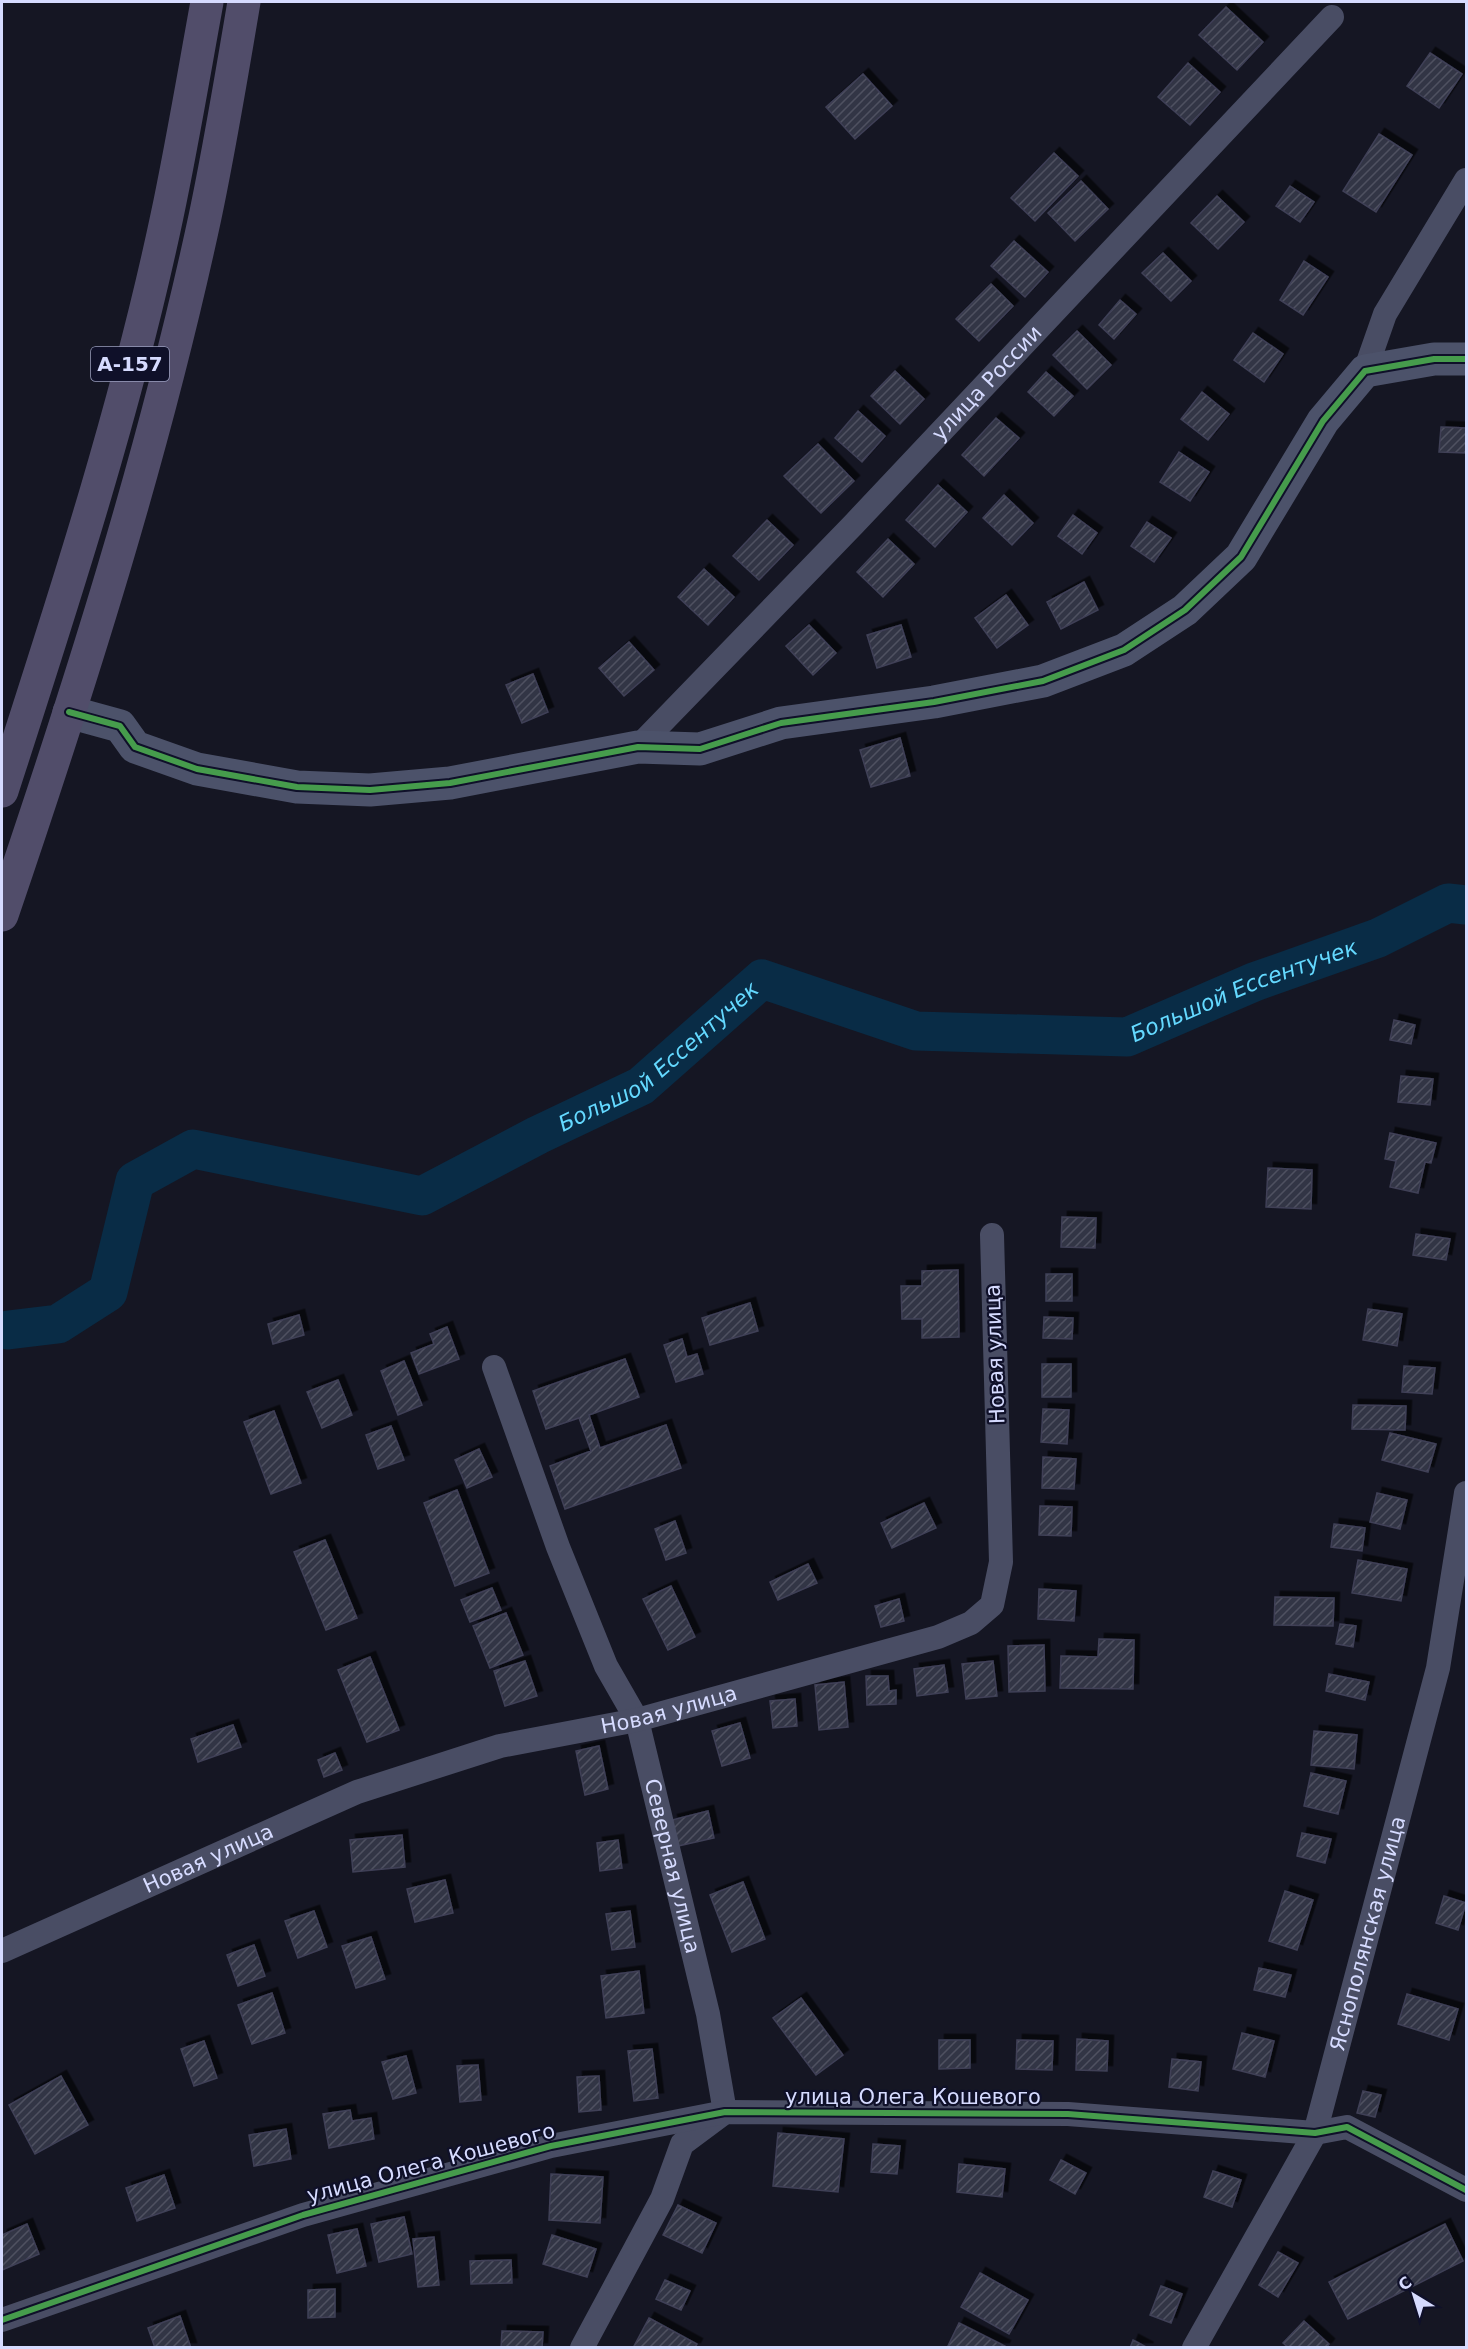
<svg xmlns="http://www.w3.org/2000/svg" width="1468" height="2349" viewBox="0 0 1468 2349" font-family="'DejaVu Sans',sans-serif">
<style>
.lines{fill:none;stroke-linecap:round;stroke-linejoin:round}
.river{stroke:#092c46;stroke-width:39}
.building{fill:url(#building-hatch);stroke:#3f4057;stroke-width:1.5;filter:url(#shadow)}
.street{stroke:#494d64;stroke-width:24}
.secondary{stroke:#4c526a;stroke-width:33}
.primary{stroke:#514d6a;stroke-width:33}
.cycleway-casing{stroke:#0f1029;stroke-width:10}
.cycleway{stroke:#469c4c;stroke-width:6}
.labels{text-anchor:middle;stroke-width:4.5;stroke-linejoin:round;paint-order:stroke}
.shield{fill:#0f1029;stroke:#9a9ebf;stroke-width:1.5}
.shield-label{font-size:20px;font-weight:bold;fill:#d6dbff}
.street-label{font-size:21px;fill:#d6dbff;stroke:#0f1029}
.water-label{font-size:22px;font-style:italic;fill:#64d9ff;stroke:#0f1029}
</style>
<defs>
<pattern id="building-hatch" width="6" height="6" patternUnits="userSpaceOnUse" patternTransform="scale(1.5)"><rect width="6" height="6" fill="#333445"/><path d="M-1 1l2-2M0 6l6-6M5 7l2-2" fill="none" stroke="#505161"/></pattern>
<filter id="shadow"><feDropShadow dx="5.5" dy="-5.5" stdDeviation="0" flood-color="#0009"/></filter>
</defs>
<rect width="100%" height="100%" fill="#151623"/>
<g class="lines">
<path class="river" id="s1" d="M8 1330 58 1324 108 1292 135 1181 193 1149 422 1196 538 1135 641 1086 762 979 916 1031 1127 1037 1254 982 1378 938 1448 903 1466 905"/>
</g>
<path class="building" d="M1226 7 1263 42 1237 70 1199 35Z
M1430 53 1462 74 1439 108 1407 86Z
M1188 63 1220 92 1190 125 1158 97Z
M863 74 892 106 855 139 826 107Z
M1379 134 1412 155 1376 212 1343 191Z
M1054 153 1078 176 1035 221 1011 198Z
M1081 181 1108 209 1075 241 1048 213Z
M1290 186 1314 202 1300 222 1276 206Z
M1217 196 1244 222 1218 249 1191 223Z
M1014 241 1048 272 1025 297 991 266Z
M1163 253 1191 281 1171 301 1142 273Z
M1304 261 1328 277 1303 315 1280 300Z
M991 284 1013 306 979 341 956 319Z
M1120 300 1136 314 1114 339 1099 325Z
M1077 331 1111 365 1087 389 1053 355Z
M1253 333 1283 354 1264 382 1234 360Z
M895 371 924 399 900 424 871 396Z
M1046 372 1073 396 1054 416 1028 392Z
M1202 392 1229 414 1208 440 1181 419Z
M858 411 885 436 862 462 835 438Z
M996 418 1019 438 984 476 962 455Z
M1441 427 1466 428V453L1439 452Z
M818 444 854 481 821 513 784 476Z
M1179 452 1209 472 1190 501 1160 482Z
M938 485 967 512 935 547 906 520Z
M1004 495 1033 523 1012 545 983 518Z
M1073 515 1097 533 1082 554 1058 536Z
M767 520 793 545 759 580 733 556Z
M1147 522 1171 538 1154 562 1131 546Z
M888 539 914 564 883 597 857 572Z
M704 569 734 597 708 625 678 597Z
M1084 582 1098 610 1061 629 1047 602Z
M1006 595 1028 625 997 648 975 618Z
M809 625 836 653 813 675 786 646Z
M901 625 911 657 877 668 867 635Z
M629 642 654 670 624 696 599 668Z
M533 674 548 712 522 723 506 685Z
M900 738 910 776 871 787 860 750Z
M1394 1020 1415 1025 1411 1044 1390 1040Z
M1401 1076 1433 1079 1430 1105 1398 1102Z
M1390 1133 1436 1143 1431 1163 1425 1162 1418 1193 1390 1187 1396 1161 1385 1159Z
M1268 1168 1312 1170 1311 1209 1266 1207Z
M1062 1217 1096 1218 1095 1248 1061 1247Z
M1416 1234 1450 1239 1446 1260 1413 1255Z
M958 1270 959 1337 922 1338V1319H902L901 1286H922V1271Z
M1046 1274H1072V1301H1046Z
M750 1303 758 1331 710 1345 702 1318Z
M1368 1309 1402 1314 1397 1346 1363 1340Z
M299 1315 304 1335 273 1344 268 1324Z
M1044 1317 1073 1318 1072 1339 1043 1338Z
M447 1327 459 1359 419 1374 411 1353 434 1344 430 1334Z
M682 1339 687 1357 697 1354 703 1374 676 1382 664 1345Z
M625 1359 639 1397 589 1415 600 1448 666 1425 681 1468 565 1509 550 1466 591 1451 579 1418 546 1429 533 1391Z
M404 1361 422 1405 398 1415 381 1371Z
M1042 1364H1071V1397H1042Z
M1404 1366 1435 1368 1432 1394 1402 1392Z
M338 1380 352 1415 322 1428 307 1392Z
M1353 1405 1406 1406 1405 1430 1352 1429Z
M1043 1409 1069 1410 1067 1444 1041 1442Z
M274 1411 301 1483 271 1494 244 1422Z
M391 1426 404 1460 378 1469 366 1435Z
M1390 1433 1436 1444 1428 1472 1382 1460Z
M479 1449 492 1477 467 1488 455 1460Z
M1043 1457 1076 1459 1074 1489 1042 1488Z
M457 1490 489 1573 455 1586 424 1503Z
M1377 1493 1407 1500 1400 1529 1370 1522Z
M924 1503 936 1528 892 1548 881 1523Z
M1040 1506 1072 1507 1071 1536 1039 1535Z
M675 1521 686 1553 666 1560 655 1529Z
M1334 1524 1365 1528 1362 1551 1331 1547Z
M325 1540 357 1618 326 1630 294 1552Z
M1358 1560 1407 1569 1401 1601 1352 1593Z
M808 1564 817 1583 778 1600 770 1582Z
M671 1586 695 1637 668 1650 643 1599Z
M492 1588 501 1610 470 1622 461 1600Z
M1039 1589 1076 1591 1074 1621 1038 1619Z
M1275 1597 1334 1598 1333 1626 1274 1625Z
M899 1599 904 1621 881 1627 875 1606Z
M506 1613 523 1655 490 1668 473 1626Z
M1340 1624 1356 1626 1353 1647 1336 1644Z
M1099 1639 1134 1640 1133 1689 1060 1688 1061 1656 1098 1657Z
M1044 1645 1045 1691 1009 1692 1008 1646Z
M370 1657 399 1730 367 1742 338 1670Z
M525 1661 537 1696 505 1706 494 1671Z
M993 1661 997 1696 966 1699 962 1664Z
M944 1665 948 1692 917 1696 914 1669Z
M1329 1674 1369 1682 1365 1700 1326 1691Z
M866 1676H888L889 1691 896 1690V1704L867 1705Z
M844 1682 848 1727 819 1730 815 1685Z
M795 1699 797 1726 773 1728 770 1701Z
M740 1723 750 1758 722 1766 712 1731Z
M233 1725 241 1747 198 1762 191 1739Z
M1314 1731 1357 1735 1354 1769 1311 1765Z
M599 1746 608 1789 585 1795 576 1751Z
M335 1753 342 1770 324 1777 318 1760Z
M1311 1773 1346 1781 1338 1814 1304 1806Z
M708 1811 714 1838 678 1846 672 1820Z
M1302 1833 1331 1839 1325 1863 1297 1856Z
M402 1835 405 1867 353 1872 350 1840Z
M618 1840 622 1868 600 1871 597 1843Z
M445 1880 453 1913 415 1922 407 1889Z
M743 1882 765 1939 732 1952 710 1895Z
M1285 1891 1313 1900 1297 1950 1269 1941Z
M1444 1896 1466 1903 1458 1930 1436 1923Z
M314 1911 327 1947 298 1958 285 1921Z
M630 1911 635 1947 612 1950 606 1914Z
M371 1937 385 1979 356 1988 342 1946Z
M254 1945 265 1976 238 1986 227 1955Z
M1259 1968 1291 1975 1285 1997 1254 1990Z
M639 1971 644 2013 606 2018 601 1976Z
M272 1993 285 2033 252 2044 238 2005Z
M1407 1994 1458 2009 1449 2040 1398 2024Z
M801 1998 843 2055 816 2075 773 2018Z
M1242 2033 1274 2041 1265 2077 1233 2069Z
M1077 2039 1108 2041 1107 2071 1076 2070Z
M939 2040H970V2068L939 2069Z
M1017 2040 1053 2041 1052 2070 1016 2069Z
M204 2041 217 2078 194 2086 181 2049Z
M652 2049 658 2098 634 2101 628 2051Z
M406 2056 416 2093 393 2099 382 2062Z
M1172 2059 1201 2062 1198 2091 1169 2087Z
M478 2065 481 2100 460 2102 457 2066Z
M61 2076 88 2125 35 2154 9 2105Z
M599 2076 601 2110 579 2112 577 2077Z
M1363 2091 1381 2095 1375 2117 1357 2113Z
M350 2110 352 2121 371 2118 374 2139 329 2148 323 2114Z
M286 2129 291 2159 254 2166 249 2135Z
M778 2133 844 2139 838 2192 773 2186Z
M873 2144 900 2146 897 2174 871 2172Z
M1061 2160 1086 2173 1075 2194 1050 2180Z
M959 2164 1005 2169 1002 2197 957 2192Z
M1213 2171 1241 2180 1232 2207 1204 2197Z
M551 2174 603 2177 600 2223 549 2220Z
M164 2175 175 2208 137 2221 126 2188Z
M678 2205 716 2223 702 2253 663 2235Z
M404 2217 412 2254 379 2262 371 2224Z
M27 2224 39 2254 2 2270V2235Z
M1445 2224 1463 2261 1348 2319 1329 2282Z
M357 2229 366 2266 337 2273 328 2235Z
M552 2235 596 2249 587 2277 543 2264Z
M434 2237 439 2285 418 2287 413 2239Z
M1278 2252 1298 2263 1278 2297 1259 2285Z
M511 2260 512 2283 471 2284 470 2261Z
M980 2273 1028 2300 1009 2334 961 2307Z
M665 2280 690 2291 681 2310 656 2299Z
M1161 2286 1182 2294 1171 2323 1150 2315Z
M335 2289V2317L308 2318V2290Z
M180 2316 191 2348H155L148 2328Z
M649 2318 697 2344 695 2348H633Z
M1304 2321 1329 2344 1326 2348H1289L1283 2343Z
M959 2323 1005 2346 1004 2348H947Z
M502 2331 543 2332 542 2348H501Z
M1133 2340 1148 2348H1130Z"/>
<g class="lines">
<g class="street">
<path d="M1365 371 1385 314 1466 180"/>
<path id="s2" d="M638 747 854 524 1332 17"/>
<path id="s3" d="M494 1367 558 1547 606 1666 637 1720 708 2014 725 2112 682 2144 662 2199 582 2348"/>
<path id="s4" d="M2 1951 357 1792 500 1746 637 1720 938 1637 971 1623 992 1605 1001 1562 992 1235"/>
<path d="M2 2320 303 2215 551 2146 725 2112 1068 2114 1315 2133 1347 2127 1466 2190"/>
<path id="s5" d="M1194 2348 1315 2133 1438 1668 1466 1493"/>
</g>
<path class="secondary" d="M69 712 120 726 135 747 197 769 297 787 370 790 450 783 638 747 700 749 781 723 934 702 1043 681 1124 650 1185 610 1241 557 1323 421 1365 371 1434 359H1466"/>
<path class="primary" d="M2 791C63 602 126 410 167 216 182 145 194 73 207 2
M2 915C80 686 154 454 205 217 220 146 232 73 244 2"/>
<g class="cycleway-casing">
<path id="cycleway" d="M69 712 120 726 135 747 197 769 297 787 370 790 450 783 638 747 700 749 781 723 934 702 1043 681 1124 650 1185 610 1241 557 1323 421 1365 371 1434 359H1466
M2 2320 303 2215 551 2146 725 2112 1068 2114 1315 2133 1347 2127 1466 2190"/>
</g>
<use href="#cycleway" class="cycleway"/>
</g>
<g class="labels">
<rect class="shield" x="91" y="347" width="78" height="34" rx="4.5"/>
<g class="shield-label">
<text x="130" y="371">А-157</text>
</g>
<g class="street-label">
<text dy="7" stroke="none"><textPath href="#s2" startOffset="504">улица России</textPath></text>
<text transform="translate(995 1354) rotate(-92)" y="7">Новая улица</text>
<text dy="7" stroke="none"><textPath href="#s4" startOffset="712">Новая улица</textPath></text>
<text dy="7" stroke="none"><textPath href="#s4" startOffset="226">Новая улица</textPath></text>
<text dy="7" stroke="none"><textPath href="#s3" startOffset="532">Северная улица</textPath></text>
<text dy="7" stroke="none"><textPath href="#s5" startOffset="453">Яснополянская улица</textPath></text>
<text x="913" y="2104">улица Олега Кошевого</text>
<text transform="translate(431 2163) rotate(-15)" y="7">улица Олега Кошевого</text>
</g>
<g class="water-label">
<text dy="8" stroke="none"><textPath href="#s1" startOffset="1430">Большой Ессентучек</textPath></text>
<text dy="8" stroke="none"><textPath href="#s1" startOffset="800">Большой Ессентучек</textPath></text>
</g>
</g>
<rect width="1468" height="2349" fill="none" stroke="#d6dbff" stroke-width="6"/>
<g transform="translate(1414 2295) rotate(322)" stroke="#0f1029" stroke-width="4.5" paint-order="stroke">
<path d="M0-4.5L10 22L0 15L-10 22Z" fill="#d6dbff"/>
<text y="-9" font-size="16" font-weight="bold" text-anchor="middle" fill="#d6dbff">С</text>
</g>
</svg>
